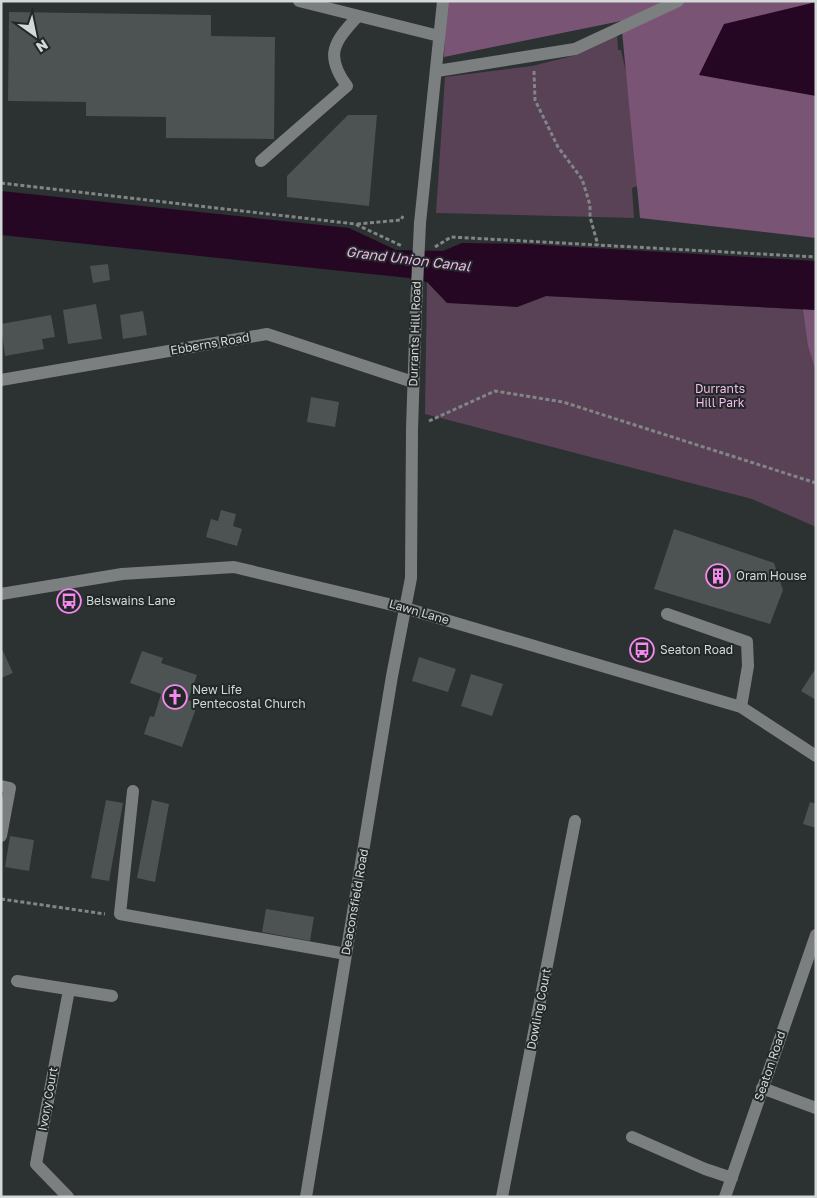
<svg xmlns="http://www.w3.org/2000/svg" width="817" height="1198" viewBox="0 0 817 1198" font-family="'Golos Text',sans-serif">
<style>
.green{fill:#594256}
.forest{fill:#795475}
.water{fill:#250724}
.building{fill:#4c5352}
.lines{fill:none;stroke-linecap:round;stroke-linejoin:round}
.path{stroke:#818585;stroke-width:3;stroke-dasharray:4 2.5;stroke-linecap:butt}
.minor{stroke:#7c7f7f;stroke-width:12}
.minor-bridge{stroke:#7c7f7f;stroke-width:12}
.labels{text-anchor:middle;stroke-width:4;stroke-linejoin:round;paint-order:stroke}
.street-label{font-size:12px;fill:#d4d8d7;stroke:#222827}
.park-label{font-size:12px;fill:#f6baf0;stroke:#222827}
.poi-label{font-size:12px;fill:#d4d8d7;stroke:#222827;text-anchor:start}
.water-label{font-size:14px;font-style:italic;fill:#f1b5eb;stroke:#222827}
</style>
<rect width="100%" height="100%" fill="#2c3131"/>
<path class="green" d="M617 34 618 50H621L651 182 632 188 634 218 436 213 445 77 532 66 576 55Z
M427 282 517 307 546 296 816 310V527L752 499 425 414Z"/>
<path class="forest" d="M446 1H816V238L640 218 621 21 444 57Z
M803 309 816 310V371L808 346Z"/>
<path class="water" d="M816 2V96L699 75 724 24Z
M1 191 349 228 396 250 443 251 462 243 525 244 816 261V310L546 296 517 307 447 303 427 282 409 278 1 235Z"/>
<path class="building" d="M9 12 211 15V36L275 37 274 139 166 138V117L86 116V102L8 101Z
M348 115H377L369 206 287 197V176Z
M108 264 110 280 93 283 90 266Z
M96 304 102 339 68 344 63 310Z
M143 311 147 335 123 339 120 315Z
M51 315 55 337 42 339 44 349 5 356 1 324Z
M311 397 339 402 335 427 307 422Z
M221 510 236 514 233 526 242 529 237 546 206 537 211 519 218 521Z
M674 529 774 563 783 590 770 624 654 589Z
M1 647 13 673 1 678Z
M142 651 163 658 161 663 197 675 188 700 198 703 182 747 144 734 150 716 154 717 161 694 130 683Z
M419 657 456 669 448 692 412 681Z
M816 668V700L801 691Z
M471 674 503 684 492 716 461 706Z
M106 800 123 803 109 881 91 878Z
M152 800 169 804 155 882 137 878Z
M810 802 816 804V828L803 824Z
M10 836 34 840 29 871 5 867Z
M266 909 314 917 310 941 262 932Z"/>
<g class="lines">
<path class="path" d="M534 71 535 100 558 147 582 179 590 205V217L598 245
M1 183 355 224 402 246
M357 224 401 220 403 216
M435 247 451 237 816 257
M429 421 495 391 563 402 816 483
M1 899 105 914"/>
<path class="minor" d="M299 1 439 36
M437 71 575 49 678 1
M261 161 347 86C324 55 334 42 358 16
M420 223 443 1
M1 380 267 334 413 382
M1 594 122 574 234 567 405 608 741 707 816 756
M667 614 747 642 748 666 741 707
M1 786 10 788 1 836
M133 791 120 914 346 954
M17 981 112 996
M762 1088 816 1108
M632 1137 705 1169 732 1178
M68 1197 36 1164 69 990
M306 1197 392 676 411 578 412 429 416 308
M502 1197 575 821
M725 1197 816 935"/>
<path class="minor-bridge" d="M416 308 420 223"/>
</g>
<defs>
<g id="building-ring" transform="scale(1.25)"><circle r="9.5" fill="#222827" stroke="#f689ed" stroke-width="1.5"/><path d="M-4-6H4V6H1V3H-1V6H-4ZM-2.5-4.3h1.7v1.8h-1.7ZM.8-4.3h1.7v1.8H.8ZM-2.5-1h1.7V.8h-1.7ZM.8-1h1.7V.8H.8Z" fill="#f689ed"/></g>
<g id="bus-ring" transform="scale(1.25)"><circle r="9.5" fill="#222827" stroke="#f689ed" stroke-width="1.5"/><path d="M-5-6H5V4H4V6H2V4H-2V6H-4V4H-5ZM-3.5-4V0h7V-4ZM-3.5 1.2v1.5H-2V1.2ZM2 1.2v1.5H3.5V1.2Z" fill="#f689ed"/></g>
<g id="church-ring" transform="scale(1.25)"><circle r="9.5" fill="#222827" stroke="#f689ed" stroke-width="1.5"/><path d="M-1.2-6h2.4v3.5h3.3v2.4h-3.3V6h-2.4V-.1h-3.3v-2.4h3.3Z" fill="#f689ed"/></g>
</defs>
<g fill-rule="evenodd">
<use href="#building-ring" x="718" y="576"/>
<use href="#bus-ring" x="69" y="601"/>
<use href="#bus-ring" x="642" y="650"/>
<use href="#church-ring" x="175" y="697"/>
</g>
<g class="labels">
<g class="street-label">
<text transform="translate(415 334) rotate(-88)" y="4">Durrants Hill Road</text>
<text transform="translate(210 344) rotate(-10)" y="4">Ebberns Road</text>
<text transform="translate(419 612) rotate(16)" y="4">Lawn Lane</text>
<text transform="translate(355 902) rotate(-80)" y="4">Deaconsfield Road</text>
<text transform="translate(539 1009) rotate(-79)" y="4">Dowling Court</text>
<text transform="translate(770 1066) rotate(-71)" y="4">Seaton Road</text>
<text transform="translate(48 1099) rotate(-80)" y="4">Ivory Court</text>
</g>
<g class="park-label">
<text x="720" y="393">Durrants<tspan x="720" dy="14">Hill Park</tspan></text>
</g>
<g class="poi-label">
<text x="736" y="580">Oram House</text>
<text x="86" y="605">Belswains Lane</text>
<text x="660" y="654">Seaton Road</text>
<text x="192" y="694">New Life<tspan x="192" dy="14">Pentecostal Church</tspan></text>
</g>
<g class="water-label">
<text transform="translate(408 259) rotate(7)" y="5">Grand Union Canal</text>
</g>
</g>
<rect width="817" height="1198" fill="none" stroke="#d4d8d7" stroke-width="5"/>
<g transform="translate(35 35) rotate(147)" stroke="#222827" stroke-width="4" paint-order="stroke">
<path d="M0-4L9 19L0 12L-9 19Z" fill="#d4d8d7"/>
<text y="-8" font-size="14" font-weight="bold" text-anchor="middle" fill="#d4d8d7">N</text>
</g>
</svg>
